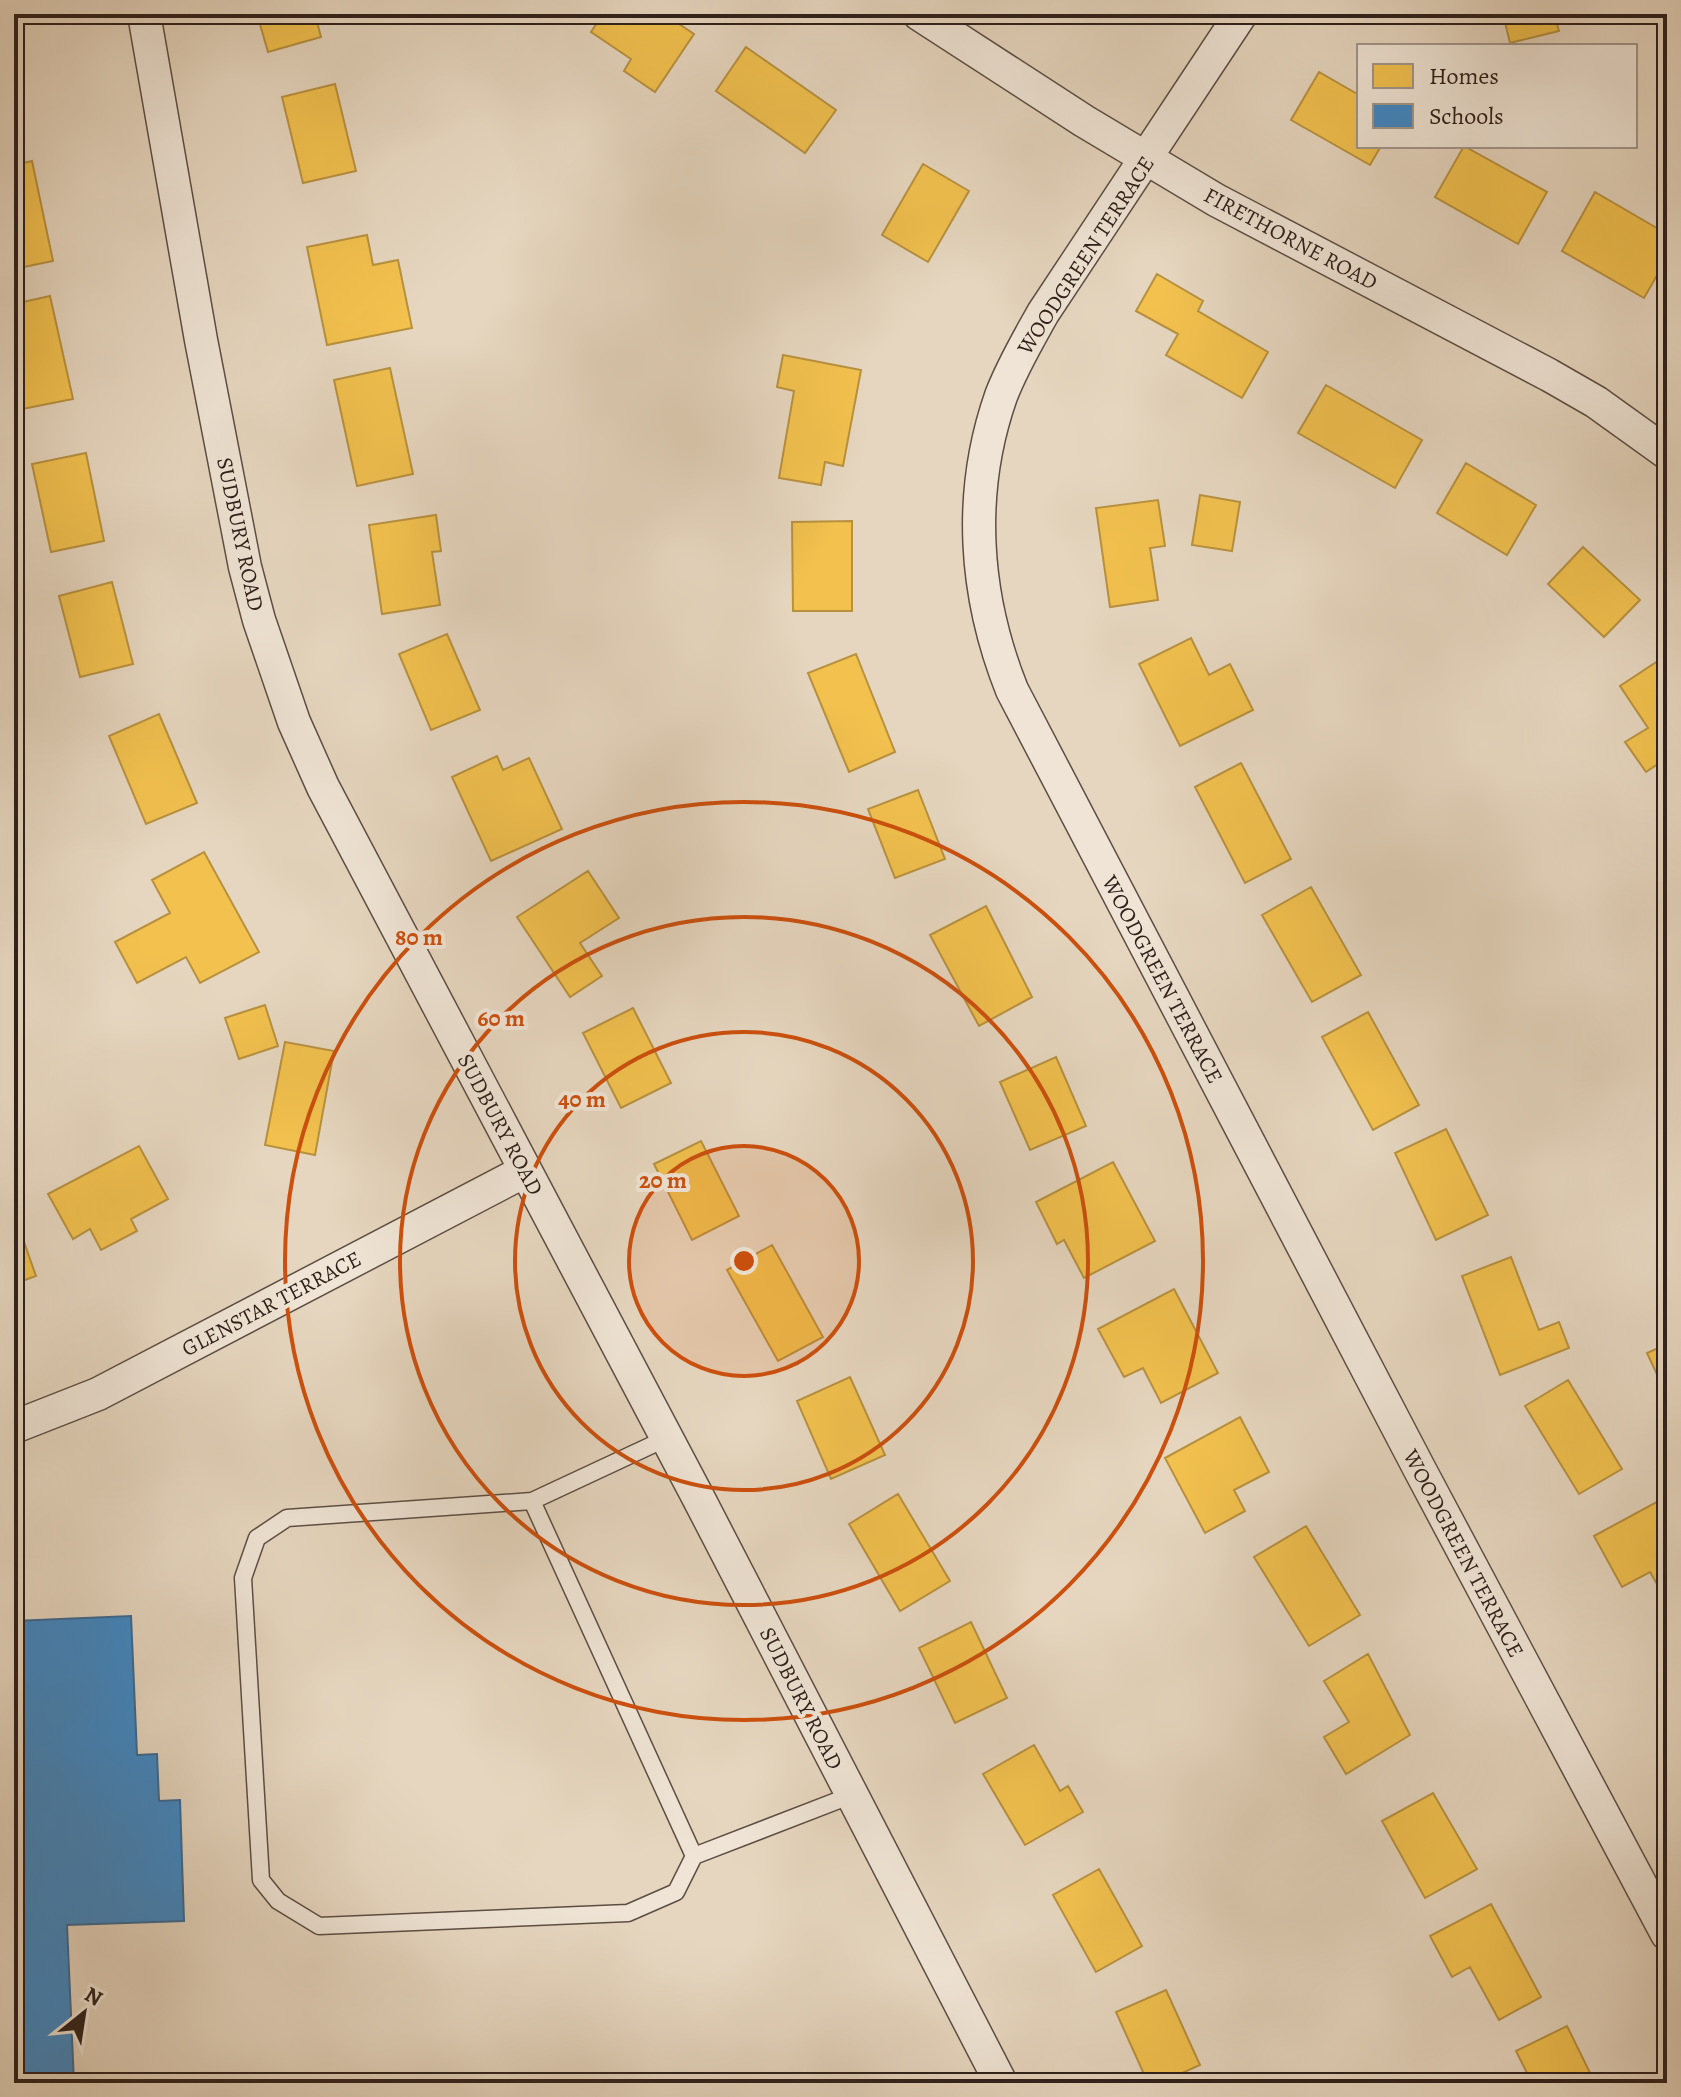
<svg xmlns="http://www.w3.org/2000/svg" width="1681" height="2097" viewBox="0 0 1681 2097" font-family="Alegreya,serif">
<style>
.homes{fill:#f2c14e;stroke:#b8913f;stroke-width:2}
.schools{fill:#3f88c5;stroke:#3a6992;stroke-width:2}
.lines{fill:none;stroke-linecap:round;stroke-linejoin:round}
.lane-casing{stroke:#5d4e44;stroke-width:19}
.street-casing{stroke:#5d4e44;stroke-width:35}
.lane{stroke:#efe4d5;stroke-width:16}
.street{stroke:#efe4d5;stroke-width:32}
.ring{fill:none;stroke:#cc500e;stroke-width:4}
.labels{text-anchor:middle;stroke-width:8;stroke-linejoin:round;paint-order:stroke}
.street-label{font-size:22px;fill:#2f201b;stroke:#efe4d5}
.centre{fill:#cc500e;stroke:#efe4d5;stroke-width:4}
.ring-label{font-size:24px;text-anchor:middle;font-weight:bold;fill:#cc500e;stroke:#efe4d5;stroke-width:8;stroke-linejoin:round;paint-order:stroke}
</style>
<rect width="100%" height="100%" fill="#e6d6bf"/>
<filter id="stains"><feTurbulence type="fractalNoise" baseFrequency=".0025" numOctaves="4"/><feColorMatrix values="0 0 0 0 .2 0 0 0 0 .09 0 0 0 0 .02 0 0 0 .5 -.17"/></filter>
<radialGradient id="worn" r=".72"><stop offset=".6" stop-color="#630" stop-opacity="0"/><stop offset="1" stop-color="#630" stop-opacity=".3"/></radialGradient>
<path class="homes" d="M257 14H315L321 37 268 52Z
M603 14H664L694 34 655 92 624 71 631 59 591 32Z
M1503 14H1554L1559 31 1510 43Z
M746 47 836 110 805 153 716 91Z
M1319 72 1359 95V146H1381L1370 165 1291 120Z
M14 76 21 109 14 111Z
M335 84 356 171 303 183 282 97Z
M1464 146 1547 192 1518 244 1435 197Z
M32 161 53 261 14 269V165Z
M923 164 969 191 928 262 882 235Z
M1595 192 1667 234V258L1644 298 1562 251Z
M367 235 373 265 398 260 412 328 327 345 307 247Z
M1157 274 1203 301 1198 311 1268 352 1242 398 1166 355 1178 334 1136 311Z
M50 296 73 399 17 410 14 396V304Z
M783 355 861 370 843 466 825 462 821 485 779 478 794 391 777 387Z
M390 368 413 474 357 486 334 380Z
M1326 385 1422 440 1395 488 1298 433Z
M86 453 104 541 51 552 32 464Z
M1466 463 1536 505 1507 555 1437 513Z
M1200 495 1240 502 1232 551 1192 545Z
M1158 500 1165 546 1150 548 1158 600 1110 607 1096 508Z
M436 515 441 551 432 552 440 605 382 614 369 525Z
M852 521V611H793L792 522Z
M1583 547 1640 600 1604 637 1548 584Z
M112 582 133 664 80 677 59 596Z
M447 634 480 710 431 730 399 654Z
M1191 638 1209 675 1230 664 1253 710 1180 746 1139 664Z
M856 654 895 752 849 772 808 673Z
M1664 657 1667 662V758L1646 772 1625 742 1648 728 1620 686Z
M159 714 197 803 146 824 109 736Z
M497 756 503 770 529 758 562 829 491 861 452 777Z
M1241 763 1291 859 1245 883 1195 787Z
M918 790 945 859 895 878 868 809Z
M204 852 259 952 200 983 186 957 137 983 115 942 170 913 152 880Z
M588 871 619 918 580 943 602 976 570 997 517 917Z
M1311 887 1361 975 1312 1002 1262 915Z
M986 906 1032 997 979 1026 930 935Z
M265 1005 278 1046 239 1059 225 1018Z
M633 1008 671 1083 621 1108 583 1033Z
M1368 1012 1419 1105 1373 1130 1322 1037Z
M285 1042 334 1051 315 1155 265 1145Z
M1056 1057 1086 1126 1030 1150 1000 1082Z
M1446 1129 1488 1215 1436 1240 1395 1153Z
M701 1141 739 1216 692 1240 654 1164Z
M139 1146 168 1199 131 1219 137 1231 101 1250 90 1229 73 1239 48 1194Z
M1113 1162 1155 1241 1084 1278 1064 1240 1057 1244 1036 1202Z
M17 1222 36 1276 14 1284V1223Z
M772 1245 823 1337 778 1361 727 1270Z
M1511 1257 1539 1330 1559 1322 1569 1348 1500 1375 1462 1276Z
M1174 1289 1218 1373 1161 1403 1143 1368 1124 1377 1098 1329Z
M1667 1344V1396L1647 1353Z
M850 1377 885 1455 831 1479 797 1401Z
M1568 1380 1622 1469 1579 1494 1525 1406Z
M1240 1417 1269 1472 1234 1490 1245 1511 1205 1533 1165 1458Z
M898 1494 950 1581 900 1611 849 1524Z
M1666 1497 1667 1597 1665 1598 1650 1572 1622 1587 1594 1536Z
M1306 1526 1360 1615 1309 1646 1254 1557Z
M971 1622 1007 1698 955 1723 919 1648Z
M1368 1654 1410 1735 1346 1774 1324 1737 1349 1722 1324 1681Z
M1034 1745 1060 1791 1068 1786 1083 1812 1025 1845 983 1774Z
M1433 1793 1477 1869 1425 1898 1382 1821Z
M1099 1869 1142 1946 1096 1972 1053 1895Z
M1491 1904 1541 1997 1499 2020 1470 1967 1452 1977 1430 1936Z
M1166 1990 1200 2065 1160 2083H1148L1116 2012Z
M1567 2026 1595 2083H1532L1516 2051Z"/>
<path class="schools" d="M131 1616 137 1755 157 1754 159 1801 180 1800 184 1921 67 1925 74 2083H14V1621Z"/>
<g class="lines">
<g class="lane-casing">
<path id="lane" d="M667 1438 532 1501 287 1518 257 1538 243 1578 261 1880 278 1901 319 1926 628 1913 676 1892 694 1856 852 1795
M532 1501 694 1856"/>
</g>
<g class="street-casing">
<path id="street" d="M144 14 201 340 245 567 259 620 294 722 323 787 699 1499 1001 2083
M919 14 1084 121 1216 200 1549 375 1596 402 1667 453
M1241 14 1043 313C1028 340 1012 367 1001 396 967 493 974 595 1012 690L1420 1470 1667 1934
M14 1427 98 1394 525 1171"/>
</g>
<use href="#lane" class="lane"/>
<use href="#street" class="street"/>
</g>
<circle cx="744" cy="1261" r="115" fill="#cc500e" fill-opacity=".12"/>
<g class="ring">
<circle cx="744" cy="1261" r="115"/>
<circle cx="744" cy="1261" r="229"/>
<circle cx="744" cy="1261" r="344"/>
<circle cx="744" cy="1261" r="459"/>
</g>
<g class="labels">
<g class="street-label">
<text transform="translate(1291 238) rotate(28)" y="8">FIRETHORNE ROAD</text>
<text transform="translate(1085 255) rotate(-57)" y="8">WOODGREEN TERRACE</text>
<text transform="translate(241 534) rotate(78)" y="8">SUDBURY ROAD</text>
<text transform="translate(1163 979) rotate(62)" y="8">WOODGREEN TERRACE</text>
<text transform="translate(501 1124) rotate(62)" y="8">SUDBURY ROAD</text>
<text transform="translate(271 1303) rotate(-28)" y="8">GLENSTAR TERRACE</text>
<text transform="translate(1464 1553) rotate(62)" y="8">WOODGREEN TERRACE</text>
<text transform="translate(802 1698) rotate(63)" y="8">SUDBURY ROAD</text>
</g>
</g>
<circle cx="744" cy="1261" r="12" class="centre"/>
<g class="ring-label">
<text x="419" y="945">80 m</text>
<text x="501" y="1026">60 m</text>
<text x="582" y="1107">40 m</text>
<text x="663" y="1188">20 m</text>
</g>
<rect width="1681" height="2097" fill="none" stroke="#e6d6bf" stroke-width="48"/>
<rect x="16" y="16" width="1649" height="2065" fill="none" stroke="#2f201b" stroke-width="4"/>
<rect x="24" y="24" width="1633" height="2049" fill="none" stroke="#2f201b" stroke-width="2"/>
<rect x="1357" y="44" width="280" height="104" fill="#efe4d5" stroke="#a2968b" stroke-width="2"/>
<rect x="1373" y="64" width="40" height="24" fill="#f2c14e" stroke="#a2968b" stroke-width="2"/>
<text x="1429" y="84" font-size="24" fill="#2f201b">Homes</text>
<rect x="1373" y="104" width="40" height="24" fill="#3f88c5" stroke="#a2968b" stroke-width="2"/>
<text x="1429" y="124" font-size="24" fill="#2f201b">Schools</text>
<g transform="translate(84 2013) rotate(30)" stroke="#efe4d5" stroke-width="6" paint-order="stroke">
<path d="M0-6L14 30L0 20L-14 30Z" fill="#2f201b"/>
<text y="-12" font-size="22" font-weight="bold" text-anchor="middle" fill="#2f201b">N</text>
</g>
<rect width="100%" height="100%" filter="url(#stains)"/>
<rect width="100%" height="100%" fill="url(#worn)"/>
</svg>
